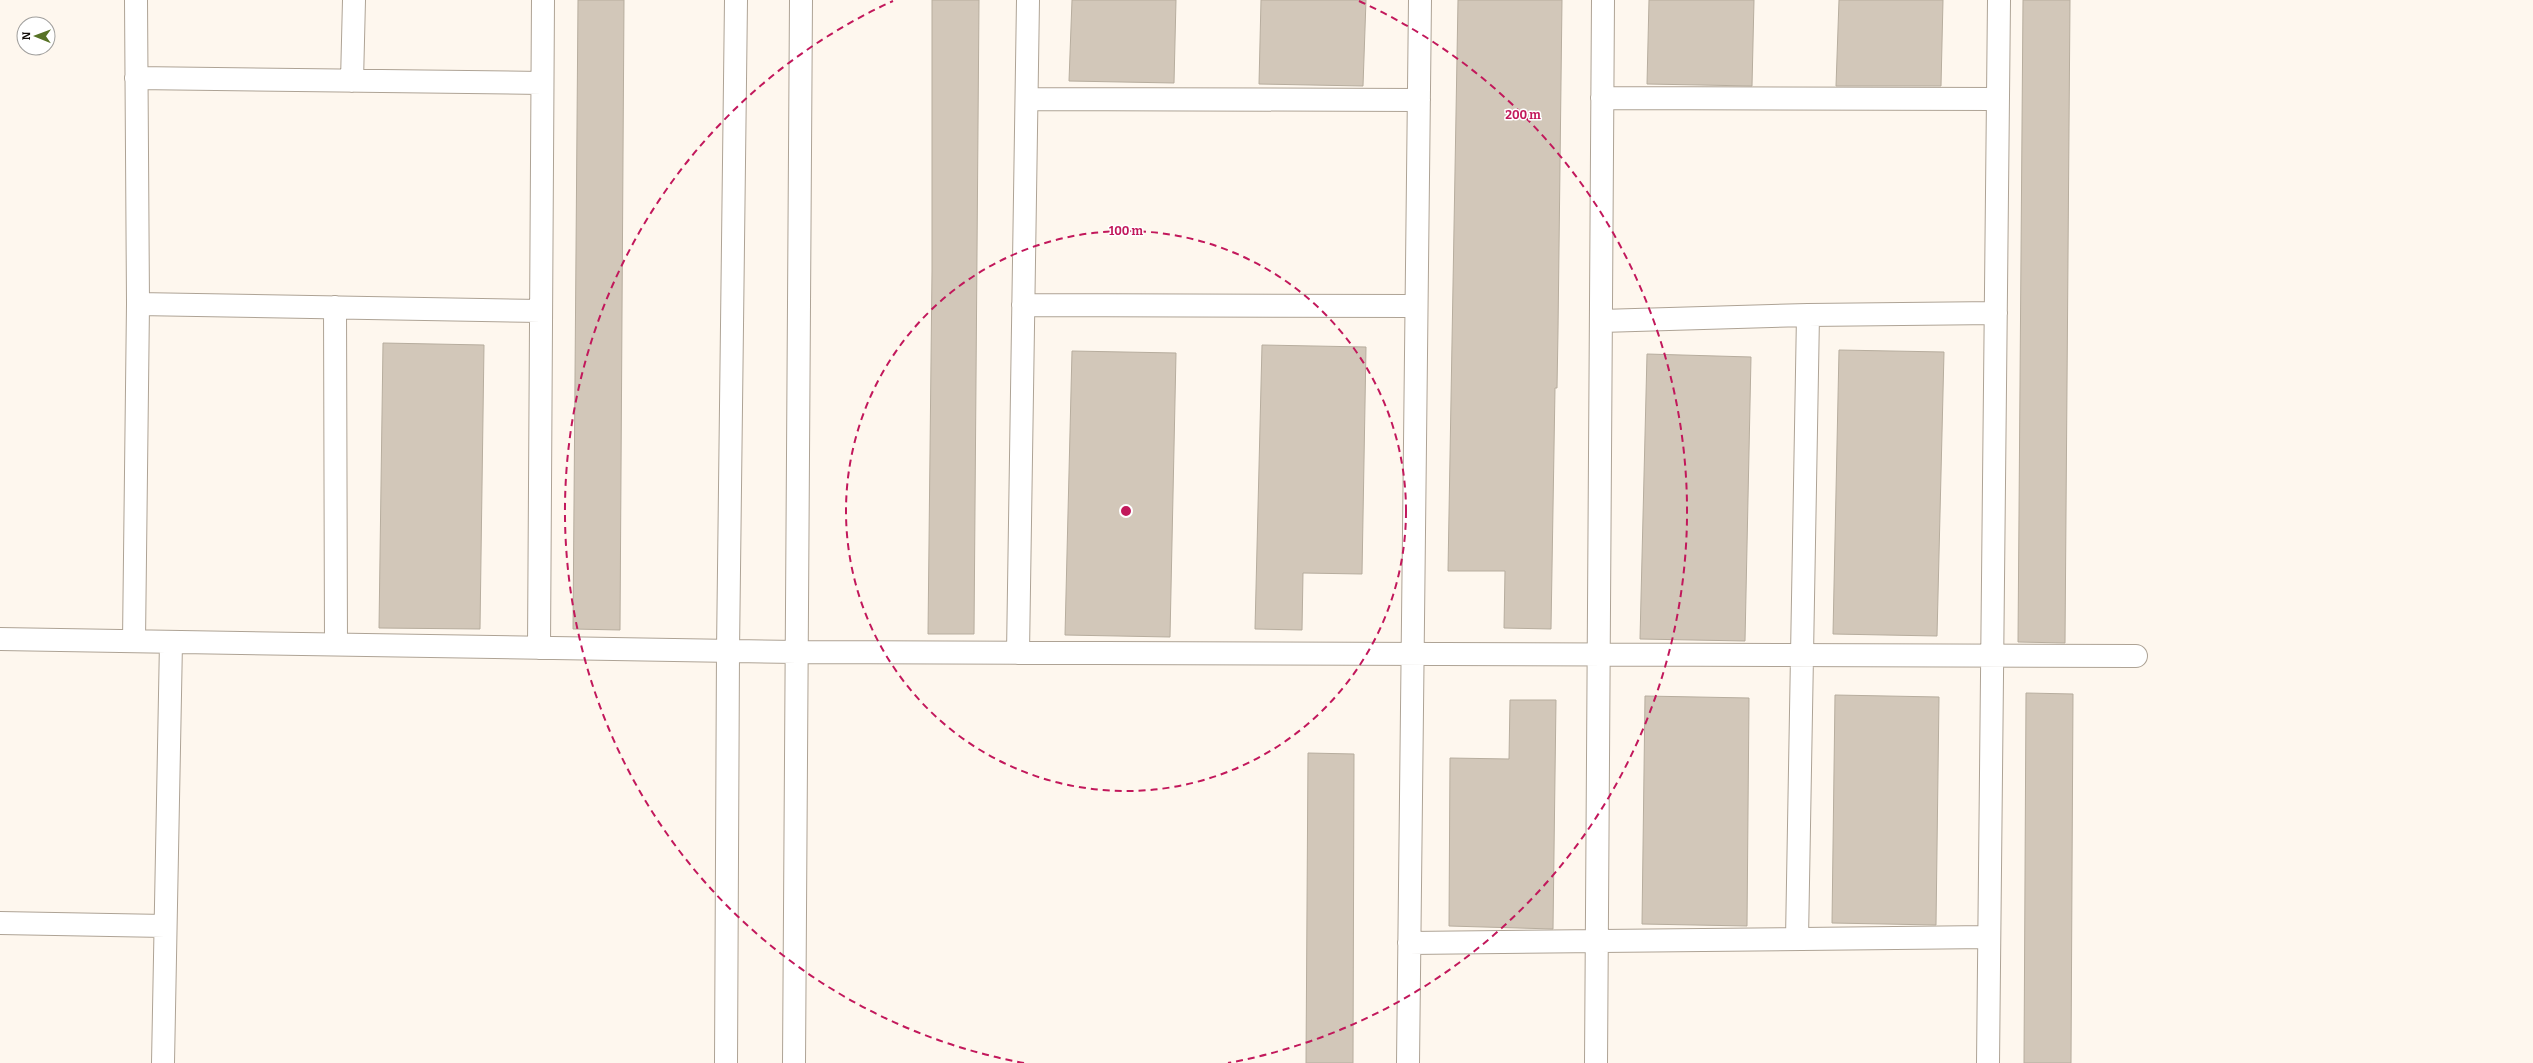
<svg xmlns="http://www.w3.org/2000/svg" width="2533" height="1063" viewBox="0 0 2533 1063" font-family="Bitter,serif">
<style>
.building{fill:#d2c7b9;stroke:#b7ad9e}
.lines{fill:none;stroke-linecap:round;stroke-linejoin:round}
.street-casing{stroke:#aea395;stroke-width:24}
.street{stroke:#fff;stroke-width:22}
.ring{fill:none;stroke:#c2185b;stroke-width:2;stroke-dasharray:7 5}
.centre{fill:#c2185b;stroke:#fff;stroke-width:2}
.ring-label{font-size:12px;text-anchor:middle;font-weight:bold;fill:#c2185b;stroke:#fff;stroke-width:3;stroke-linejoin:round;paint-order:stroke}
</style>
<rect width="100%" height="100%" fill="#fef7ee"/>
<path class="building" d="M578 0H624L620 630 573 629Z
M932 0H979L974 634H928L932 271Z
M1072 0H1176L1174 83 1069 81Z
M1261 0H1366L1363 86 1259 84Z
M1458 0H1562L1558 331 1557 388H1555L1551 629 1504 628 1505 571H1448Z
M1649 0H1754L1752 86 1647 84Z
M1839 0H1943L1941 86H1836Z
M2023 0H2070L2065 643 2018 642Z
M383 343 484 345 480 629 379 628Z
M1262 345 1366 347 1362 574 1303 573 1302 630 1255 629Z
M1839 350 1944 352 1937 636 1833 634Z
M1072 351 1176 353 1170 637 1065 635Z
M1647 354 1751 357 1745 641 1640 639Z
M2026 693 2073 694 2071 1063H2024Z
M1835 695 1939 697 1936 925 1832 923Z
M1645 696 1749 698 1747 926 1642 924Z
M1510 700H1556L1553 929 1449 926 1450 758 1509 759Z
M1308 753 1354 754 1353 1063H1306Z"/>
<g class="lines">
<g class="street-casing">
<path id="street" d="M136 78 542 83
M352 81 354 0
M1602 98 1998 99
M1027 99 1419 100
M138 304 541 311
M1023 305 1416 306
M335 307 336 644
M1808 315 1996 313
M1601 321 1808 315 1797 939
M0 639 797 652 2136 656
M134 641 138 304 136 0
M539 648 543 0
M1018 653 1028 0
M0 923 165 926
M1409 943 1989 937
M163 1063 171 642
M726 1063 728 651 736 0
M794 1063 801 0
M1408 1063 1420 0
M1596 1063 1603 0
M1988 1063 1999 0"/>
</g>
<use href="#street" class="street"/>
</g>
<g class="ring">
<circle cx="1126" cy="511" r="280"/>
<path d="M1024 1063A561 561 0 0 1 893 1M1359 1A561 561 0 0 1 1228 1063"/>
</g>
<circle cx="1126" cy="511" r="6" class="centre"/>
<g class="ring-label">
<text x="1523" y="119">200 m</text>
<text x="1126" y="235">100 m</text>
</g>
<g transform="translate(36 36) rotate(271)"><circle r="19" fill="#ffffff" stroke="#a09f9d"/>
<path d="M0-3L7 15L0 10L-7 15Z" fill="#577225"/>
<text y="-6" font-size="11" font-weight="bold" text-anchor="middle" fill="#120e09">N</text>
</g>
</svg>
